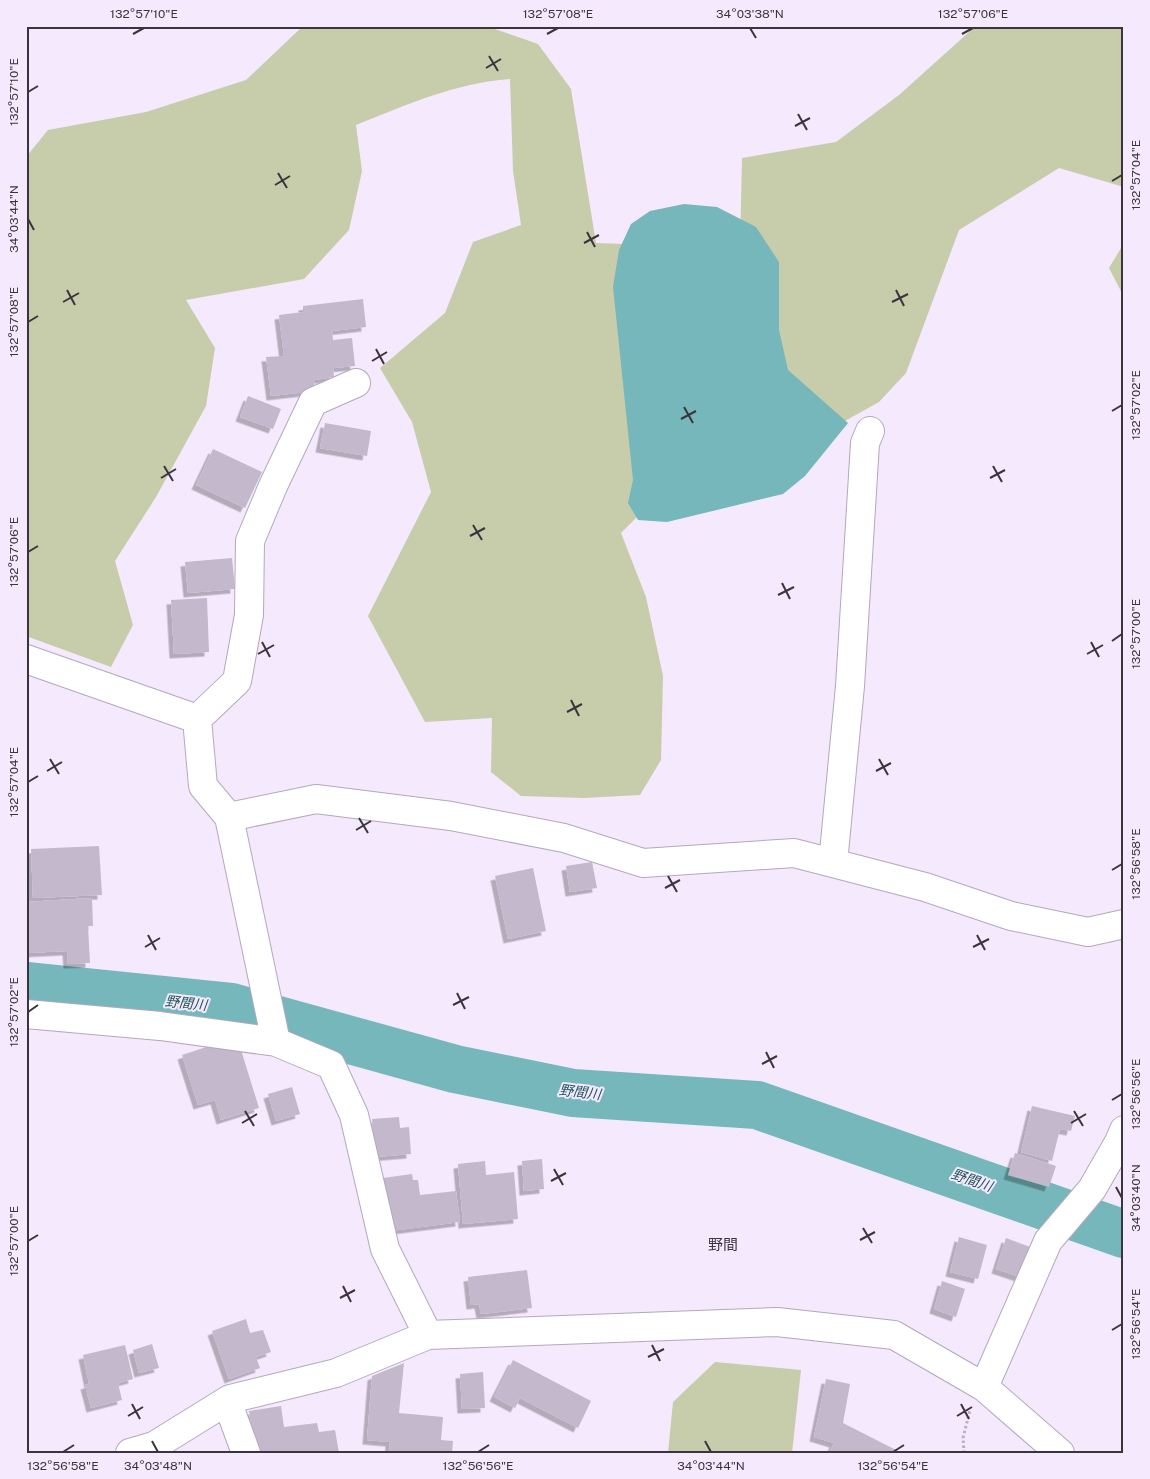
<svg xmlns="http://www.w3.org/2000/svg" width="1150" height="1479" viewBox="0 0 1150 1479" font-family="'Public Sans','Noto Sans JP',sans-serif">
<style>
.green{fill:#c7ccaa}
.water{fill:#75b7bb}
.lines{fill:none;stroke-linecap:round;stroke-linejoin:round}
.river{stroke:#75b7bb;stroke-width:48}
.building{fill:#c4b8cd;filter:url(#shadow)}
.minor-casing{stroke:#b4a8bc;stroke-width:30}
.path{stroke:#b9afc0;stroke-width:3;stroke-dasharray:2.5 2.5;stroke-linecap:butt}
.minor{stroke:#fff;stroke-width:28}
.ticks{fill:none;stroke:#3a353d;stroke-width:2}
.labels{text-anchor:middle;stroke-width:4;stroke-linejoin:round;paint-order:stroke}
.water-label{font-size:14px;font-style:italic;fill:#1a5356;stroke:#f5e9fe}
.quarter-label{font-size:15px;fill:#3a353d;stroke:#f5e9fe}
.neatline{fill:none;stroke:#3a353d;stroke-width:2}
.ticks-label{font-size:12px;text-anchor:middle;fill:#3a353d}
</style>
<defs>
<filter id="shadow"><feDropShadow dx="-4.5" dy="4.5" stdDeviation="0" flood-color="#0004"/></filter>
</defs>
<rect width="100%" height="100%" fill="#f5e9fe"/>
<path class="green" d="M303 26H486L538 44 571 89 596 243 740 248 742 158 836 142 899 95 969 32 972 26H1124V187L1059 168 959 230 906 373 879 402 809 441 673 481 621 533 646 597 663 676 661 760 640 795 584 798 521 796 491 772 492 718 425 722 368 616 431 492 412 422 380 368 445 313 473 242 521 225 513 171 510 79C455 83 406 105 356 125L362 171 349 230 304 279 186 300 215 348 206 406 156 497 115 561 133 625 111 667 26 636V157L48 130 146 112 246 80Z
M1124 243V297L1109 268Z
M715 1362 801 1370 792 1453H668L673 1402Z"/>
<path class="water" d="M684 204 717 207 756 227 779 262V330L788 370 848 423 805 476 783 494 667 522 638 520 628 503 633 480 613 287 619 250 631 224 650 211Z"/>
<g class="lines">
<path class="river" d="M26 986 231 1007 455 1069 573 1093 757 1105 1124 1234"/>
</g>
<path class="building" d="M363 299 366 327 332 331 333 340 352 338 355 366 333 368 334 377 314 380 315 391 271 396 266 357 284 356 279 315 303 312V306Z
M248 396 281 409 273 429 240 417Z
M325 423 371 431 367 456 320 448Z
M213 449 262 472 245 508 196 485Z
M232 558 235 589 188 593 185 562Z
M207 598 209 652 174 654 171 600Z
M99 846 102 895 33 898 31 849Z
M592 862 597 888 570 892 566 866Z
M533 868 546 931 508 939 495 876Z
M92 898 93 926H88L90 963 68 964 67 951 26 953V902Z
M237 1037 259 1108 221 1120 215 1100 198 1105 182 1055Z
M292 1087 300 1114 276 1121 268 1094Z
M1032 1106 1075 1116 1071 1131 1060 1129 1052 1161 1021 1152Z
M399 1117 400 1128 409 1127 411 1154 375 1157 372 1119Z
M1015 1153 1056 1166 1049 1187 1008 1175Z
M542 1159 544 1189 524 1191 522 1161Z
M485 1161 486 1175 514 1172 518 1219 463 1224 458 1164Z
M412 1174 413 1180H418L420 1195 456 1191 460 1222 390 1231 383 1178Z
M959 1237 987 1245 978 1279 950 1272Z
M1006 1238 1030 1247 1020 1277 996 1269Z
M527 1270 532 1308 481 1314 479 1304 471 1305 468 1277Z
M942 1281 965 1289 956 1317 934 1309Z
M246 1319 250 1333 263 1330 271 1352 256 1357 260 1368 229 1379 212 1331Z
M152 1344 159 1368 139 1373 133 1350Z
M125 1345 133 1379 118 1383 122 1400 91 1408 85 1385 89 1384 83 1355Z
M513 1360 591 1401 578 1428 520 1398 515 1408 494 1397Z
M404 1363 399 1413 443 1417 441 1440 453 1441 452 1453H389L390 1442 367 1440 372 1376Z
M483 1372 485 1408 462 1409 460 1374Z
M826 1379 850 1384 843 1423 902 1453H829L834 1443 814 1437Z
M281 1406 284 1427 317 1423 319 1432 335 1430 339 1453H255L249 1411Z"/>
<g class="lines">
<g class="minor-casing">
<path id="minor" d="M26 659 197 719
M229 817 316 799 451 816 564 838 643 863 794 853 925 887 1011 916 1088 932 1124 924
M833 863 850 686 865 443 870 431
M26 1014 160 1026 276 1042 331 1065 354 1115 385 1249 428 1335
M276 1042 229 817 203 786 197 719 237 681 249 615 250 541 273 486 313 402 356 383
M984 1387 1048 1241 1092 1189 1119 1142 1124 1130
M227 1401 246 1453
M130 1453 154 1446 230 1399 336 1373 428 1335 777 1322 894 1335 984 1387 1060 1453"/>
</g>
<path class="path" d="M964 1453 963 1438 970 1410"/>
<use href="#minor" class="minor"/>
</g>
<path class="ticks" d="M750 28 756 38M133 34 144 28M547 34 558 28M962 34 973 28M489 56 498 71M486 68 501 59M28 92 38 86M798 114 807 130M795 126 810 118M278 173 287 188M1112 181 1122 175M275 185 290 176M28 219 34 230M587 232 595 247M584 243 599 235M67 290 75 305M896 290 904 306M63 302 79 293M892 302 908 294M28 322 38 316M376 349 384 364M372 361 387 352M684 407 693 423M1112 411 1122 405M681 419 696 411M164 466 173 481M993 466 1002 482M161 478 176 469M990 478 1005 470M473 525 482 540M470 536 485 528M28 552 38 546M782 583 790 599M778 595 794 587M1112 641 1122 634M262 642 270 657M1091 642 1099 657M258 654 274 645M1087 654 1103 645M571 700 579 716M567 712 582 704M50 759 59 774M879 759 888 775M47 771 62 762M876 771 891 763M28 782 38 776M359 818 368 833M356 830 371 821M1112 870 1122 864M668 876 677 892M665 888 680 880M148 935 156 950M977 935 985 950M145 947 160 938M973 947 989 939M457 993 465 1009M453 1005 469 997M28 1012 38 1005M766 1052 774 1068M762 1064 777 1056M1112 1100 1122 1094M245 1111 254 1126M1074 1111 1083 1126M242 1123 257 1114M1071 1123 1086 1114M554 1169 563 1185M551 1181 566 1173M1116 1187 1122 1198M863 1228 872 1243M860 1240 875 1232M28 1241 38 1235M343 1286 351 1302M340 1298 355 1290M1112 1330 1122 1324M652 1345 660 1361M648 1357 664 1349M132 1404 140 1419M961 1404 969 1419M128 1416 143 1407M957 1416 972 1407M152 1441 158 1452M705 1441 711 1452M63 1452 74 1445M478 1452 489 1445M893 1452 904 1445"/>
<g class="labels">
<g class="water-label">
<text transform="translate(186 1003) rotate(6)" y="5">野間川</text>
<text transform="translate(580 1092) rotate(7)" y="5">野間川</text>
<text transform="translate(972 1180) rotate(19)" y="5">野間川</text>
</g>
<g class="quarter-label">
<text x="723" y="1250">野間</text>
</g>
</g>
<rect width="1150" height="1479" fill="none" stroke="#f5e9fe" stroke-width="55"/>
<rect x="28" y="28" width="1094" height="1424" class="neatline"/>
<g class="ticks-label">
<text x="144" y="18">132°57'10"E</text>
<text x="558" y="18">132°57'08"E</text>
<text x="750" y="18">34°03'38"N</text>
<text x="973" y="18">132°57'06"E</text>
<text transform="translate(14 92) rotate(-90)" y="4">132°57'10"E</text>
<text transform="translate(1136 175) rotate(-90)" y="4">132°57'04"E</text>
<text transform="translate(14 219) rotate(-90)" y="4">34°03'44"N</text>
<text transform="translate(14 322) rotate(-90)" y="4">132°57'08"E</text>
<text transform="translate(1136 405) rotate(-90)" y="4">132°57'02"E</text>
<text transform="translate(14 552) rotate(-90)" y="4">132°57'06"E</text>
<text transform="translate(1136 634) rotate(-90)" y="4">132°57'00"E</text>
<text transform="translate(14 782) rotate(-90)" y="4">132°57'04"E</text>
<text transform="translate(1136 864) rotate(-90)" y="4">132°56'58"E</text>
<text transform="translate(14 1012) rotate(-90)" y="4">132°57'02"E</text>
<text transform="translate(1136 1094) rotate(-90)" y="4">132°56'56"E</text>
<text transform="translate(1136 1198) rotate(-90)" y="4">34°03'40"N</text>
<text transform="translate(14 1241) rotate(-90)" y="4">132°57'00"E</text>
<text transform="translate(1136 1324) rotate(-90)" y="4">132°56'54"E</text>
<text x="63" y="1470">132°56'58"E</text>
<text x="158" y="1470">34°03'48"N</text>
<text x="478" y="1470">132°56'56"E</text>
<text x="711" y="1470">34°03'44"N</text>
<text x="893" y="1470">132°56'54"E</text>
</g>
</svg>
